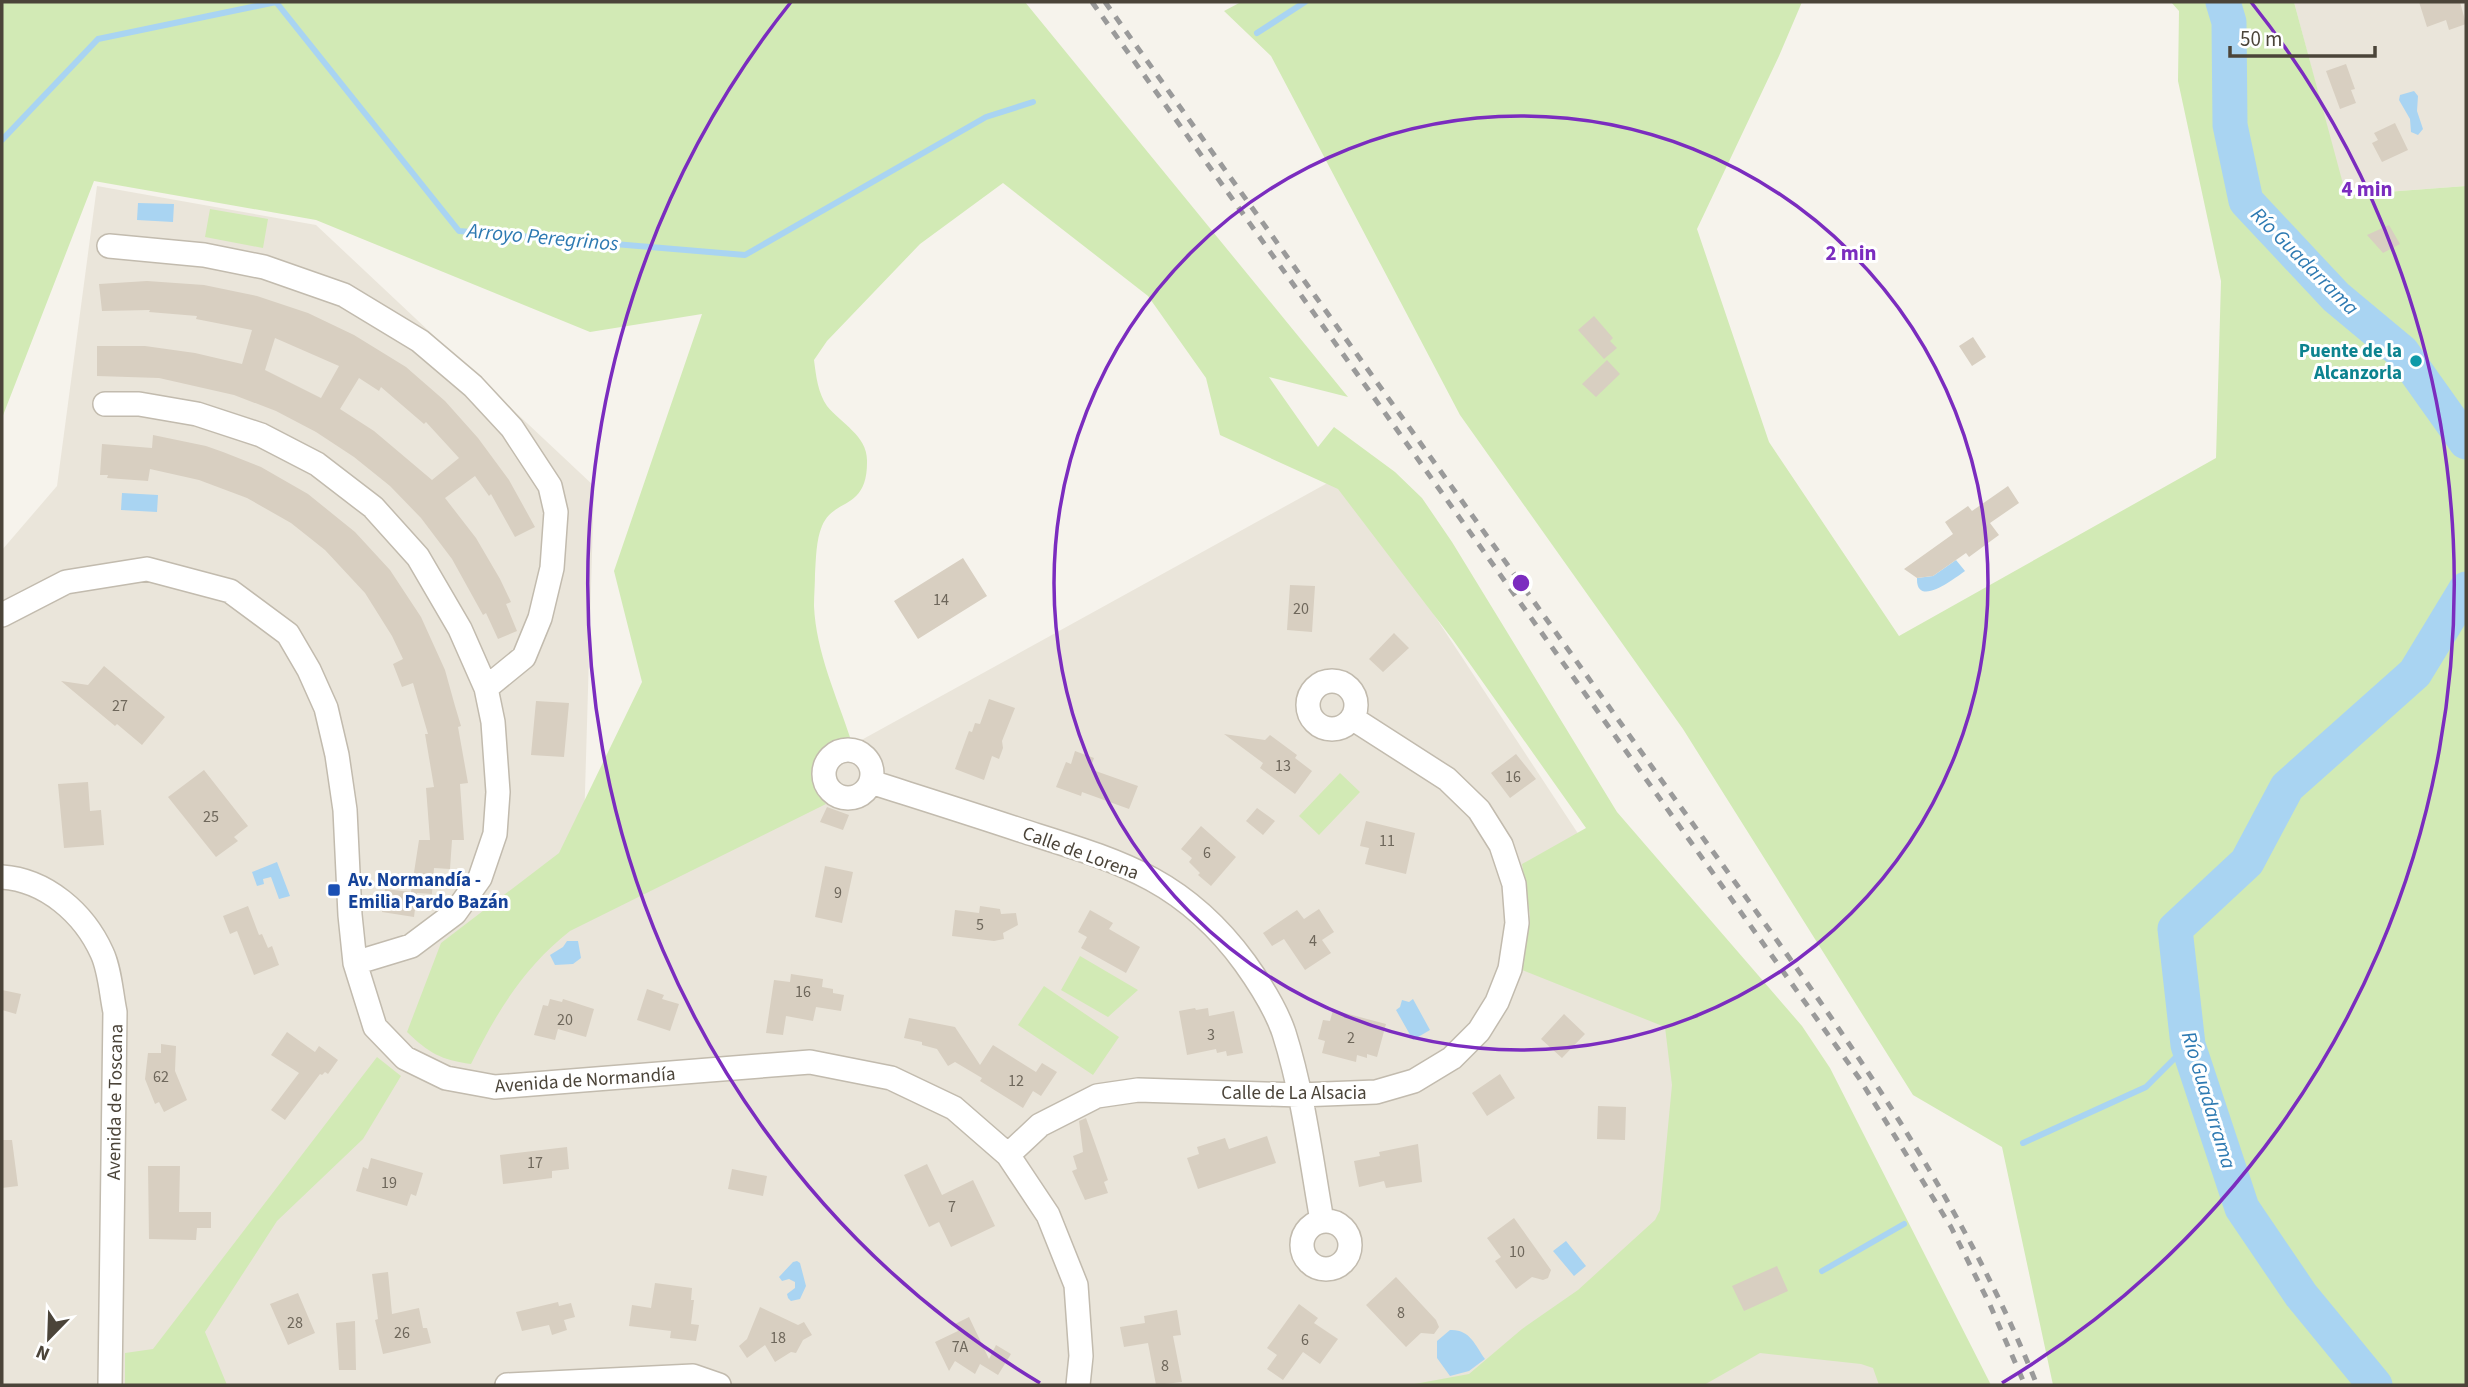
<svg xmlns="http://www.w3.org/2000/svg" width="2468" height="1387" viewBox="0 0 2468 1387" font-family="'Source Sans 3',sans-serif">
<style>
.residential{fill:#eae5da}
.green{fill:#d2eab5}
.water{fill:#a9d4f2}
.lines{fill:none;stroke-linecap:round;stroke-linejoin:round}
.stream{stroke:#a9d4f2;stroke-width:6}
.river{stroke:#a9d4f2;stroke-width:35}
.building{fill:#d8cfc1;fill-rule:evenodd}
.street-casing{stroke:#c2bbae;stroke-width:26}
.street{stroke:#fff;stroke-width:23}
.rail{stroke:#9a9a9a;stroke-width:5;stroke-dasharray:9 9;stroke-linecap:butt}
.ring{fill:none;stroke:#7b2cbf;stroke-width:3.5}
.culture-dot{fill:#0f9aa8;stroke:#fff;stroke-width:2.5}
.transit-dot{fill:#1a4fb4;stroke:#fff;stroke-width:2.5}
.labels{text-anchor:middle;stroke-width:6;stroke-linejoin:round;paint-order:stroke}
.number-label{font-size:16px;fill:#6e675b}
.culture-label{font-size:19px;font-weight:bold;fill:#0d838f;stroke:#fff;text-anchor:end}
.street-label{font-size:19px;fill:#4b4439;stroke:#fff}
.transit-label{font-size:19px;font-weight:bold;fill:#164399;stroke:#fff;text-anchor:start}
.water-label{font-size:21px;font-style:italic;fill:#2e7ab2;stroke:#fff}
.centre{fill:#7b2cbf;stroke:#fff;stroke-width:3.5}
.ring-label{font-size:21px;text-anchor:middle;font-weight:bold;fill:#7b2cbf;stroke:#fff;stroke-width:6;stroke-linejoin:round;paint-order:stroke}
</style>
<rect width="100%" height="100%" fill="#f6f3ec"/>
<path class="residential" d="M2294 2H2466V186L2345 195Z
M97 186 316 225 594 486 582 894 1342 475 1941 1385H2V550L57 486Z"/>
<path class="green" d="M2 2H1025L1348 397 1269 377 1318 447 1334 427 1395 472 1422 498 1452 542 1617 812 1802 1026 1830 1068 1991 1385H1879L1873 1368 1861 1364 1760 1353 1704 1385H1409L1469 1374 1522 1329 1578 1290 1655 1220 1660 1210 1672 1085 1665 1027 1522 970 1530 915 1522 864 1586 828 1453 640 1338 489 1220 435 1206 378 1148 296 1003 183 920 244 827 341 814 360C816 376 818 393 827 406 841 423 867 436 867 460 868 511 834 497 822 526 816 540 816 559 815 574 815 584 814 595 814 606 816 652 837 697 851 740 813 742 798 776 826 804L570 931C523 968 497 1012 471 1064 441 1060 429 1053 407 1032L441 943 559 853 642 682 614 571 702 314 590 332 316 220 94 181 2 418Z
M1241 2H1802L1779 56 1697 229 1769 442 1899 636 2216 458 2221 281 2178 81 2179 11 2171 2H2294L2346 195 2466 186V1385H2053L2002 1147 1913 1095 1683 729 1460 415 1271 56 1224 11Z
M210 209 268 219 263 248 205 237Z
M1340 773 1360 792 1319 835 1299 816Z
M1080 956 1138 990 1108 1017 1061 990Z
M1044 986 1119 1037 1093 1075 1018 1025Z
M377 1057 401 1076 363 1139 277 1221 205 1332 227 1385H125V1353L153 1349Z"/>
<path class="water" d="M2414 91 2418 96 2417 111 2423 129 2418 135 2411 132 2410 119 2399 100 2400 95Z
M138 203 174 204 173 222 137 220Z
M122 493 158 495 157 512 121 510Z
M1956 560 1965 571C1955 578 1916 609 1917 578L1933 576Z
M277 862 290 896 279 899 271 877 263 879 264 884 257 886 252 872Z
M567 941H578L581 958 573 964 555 965 550 955 563 947Z
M1413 999 1430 1030 1413 1040 1396 1010 1400 1007 1402 1000 1409 1002Z
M1566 1241 1586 1266 1574 1276 1553 1251Z
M797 1261 800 1263 806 1286 800 1299 791 1301 788 1298 787 1294 795 1288V1282L789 1279 782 1281 779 1277 793 1262Z
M1450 1330C1470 1329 1475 1345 1485 1359L1469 1371 1450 1376 1437 1358V1341Z"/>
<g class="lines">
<path class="stream" d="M1257 33 1305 2
M2 140 98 39 276 2 459 231 745 255 986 117 1033 102
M2023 1143 2146 1087 2188 1045
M1822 1271 1904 1224"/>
<path class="river" d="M2223 2 2229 22 2230 125 2246 201 2336 297 2402 352 2466 442
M2375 1385 2301 1295 2242 1208 2188 1045 2175 929 2247 862 2287 787 2415 673 2466 589"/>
</g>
<path class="building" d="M2419 2H2460L2466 24 2449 30 2446 20 2427 27Z
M2346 64 2355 89 2351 90 2356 103 2340 109 2326 71Z
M2395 123 2408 150 2382 162 2372 143 2378 140 2374 133Z
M2389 225 2400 244 2383 253 2367 235Z
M147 281 204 285 257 296 308 313 354 335 406 367 445 401 478 438 509 480 535 527 515 537 491 494 489 496 475 476 445 498 476 538 500 579 511 602 506 604 517 631 498 639 486 613 483 615 452 559 421 518 390 486 354 457 316 432 276 411 234 395 159 378 97 376V346H145L195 353 242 364 252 330 196 319 197 316 149 312 150 310 102 311 99 284ZM275 338 339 366 321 398 265 370ZM359 378 379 391 381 387 424 424 426 422 459 458 432 480 374 431 340 409Z
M1594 316 1613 338 1610 341 1617 348 1604 359 1578 330Z
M1973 337 1986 357 1972 366 1959 346Z
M1607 360 1620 374 1596 397 1582 384Z
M153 435 206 446 223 452 261 467 308 494 355 532 390 570 421 617 445 670 455 706 461 726 458 727 468 783 460 784 464 840H452L450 869 434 868 432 894 417 893 414 917 382 912 385 889 411 892 419 840H430L426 788 434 787 425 734H428L413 683 402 687 393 664 403 659 392 636 365 593 325 550 291 523 247 498 199 480 150 469 148 481 107 478 108 475H100L102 444 152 448Z
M2008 486 2019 503 1990 523 1999 535 1969 557 1966 553 1933 576 1917 578 1904 569 1953 534 1945 522 1968 506 1972 511Z
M963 558 987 596 918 639 894 601Z
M1290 585 1315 586 1312 632 1287 630Z
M1394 633 1409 648 1383 672 1369 659Z
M104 666 165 717 142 745 117 724 115 726 61 681 88 685Z
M989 699 1015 708 1002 741 1003 748 999 759 992 756 984 780 955 769 969 731 972 732 975 723 980 724Z
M536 701 569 703 564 757 531 755Z
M1224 734 1265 740 1270 735 1297 755 1295 758 1312 771 1295 794 1260 768 1263 763Z
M1075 751 1094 758 1090 769 1138 786 1129 809 1082 792 1081 796 1056 787 1066 762 1071 764Z
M1516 754 1536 779 1510 798 1491 773Z
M204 770 248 826 234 837 238 841 216 857 168 797Z
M88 782 90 811 101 810 104 845 64 848 58 784Z
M827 807 849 815 843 830 820 822Z
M1257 808 1275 821 1263 835 1246 821Z
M1366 821 1415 833 1406 874 1365 864 1369 848 1360 846Z
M1201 826 1236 857 1211 886 1198 875 1200 873 1189 862 1192 858 1181 849Z
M825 866 853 872 842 923 815 917Z
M248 906 259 935 262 934 268 948 272 946 279 965 254 975 237 931 230 934 223 916Z
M980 906 1000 909 1001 914 1016 913 1018 925 1003 933 1004 939 994 941 952 936 955 910 979 913Z
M1319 909 1334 932 1322 940 1331 953 1305 970 1284 939 1272 946 1263 933 1297 910 1304 919Z
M1090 910 1113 923 1109 929 1140 947 1126 973 1081 948 1087 937 1078 932Z
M791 974 823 979 822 987 833 989V993L844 995 841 1011 816 1007 813 1021 786 1016 783 1035 766 1033 774 980 790 982Z
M647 989 664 995 662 999 679 1004 670 1031 637 1020Z
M2 990 21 994 16 1014 2 1010Z
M550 999 562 1002 563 999 594 1009 586 1037 558 1029 555 1040 534 1035 543 1005 548 1006Z
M1195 1008 1196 1010 1208 1008 1209 1016 1234 1011 1243 1053 1227 1056 1226 1051 1217 1053 1216 1049 1187 1055 1179 1011Z
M1333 1010 1386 1024 1377 1057 1367 1054V1058L1357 1055 1356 1062 1322 1053 1325 1041 1318 1039 1323 1020 1330 1021Z
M1564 1014 1585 1034 1562 1058 1541 1039Z
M909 1018 955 1027 980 1065 993 1045 1036 1072 1042 1063 1057 1072 1041 1096 1033 1091 1023 1108 980 1081 982 1078 955 1062 948 1066 937 1049 922 1045V1042L904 1038Z
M287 1032 315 1052 319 1046 338 1060 328 1074 325 1072 322 1075 320 1074 285 1120 271 1110 299 1073 271 1055Z
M161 1044 176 1046 175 1071 187 1100 164 1112 159 1102 155 1104 145 1079 148 1053H161Z
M1500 1074 1515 1098 1487 1116 1472 1093Z
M1598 1106 1626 1107 1625 1140 1597 1139Z
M1086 1118 1108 1180 1104 1182 1108 1193 1085 1200 1072 1171 1077 1169 1073 1156 1083 1152 1079 1121Z
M1267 1136 1276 1163 1198 1189 1187 1158 1199 1154 1197 1147 1225 1138 1229 1149Z
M2 1140H12L18 1186 2 1188Z
M1418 1144 1422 1182 1386 1188 1384 1181 1359 1187 1354 1161 1380 1156 1379 1152Z
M567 1147 569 1169 552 1171V1178L503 1184 500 1155Z
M371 1158 423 1173 416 1196 411 1194 407 1206 356 1191 363 1167 368 1169Z
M927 1164 942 1195 973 1180 995 1226 951 1247 939 1222 929 1227 904 1175Z
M148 1166H180L179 1212H211V1228H197L196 1240 149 1239Z
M732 1169 767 1176 763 1196 728 1189Z
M1514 1218 1551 1270 1548 1278 1543 1280 1532 1277 1516 1289 1495 1261 1501 1257 1487 1238Z
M1777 1266 1788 1291 1744 1311 1732 1286Z
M388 1272 392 1314 419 1308 423 1328H427L431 1343 383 1354 375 1320 378 1319 372 1274Z
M1396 1277 1436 1320 1439 1327 1434 1334 1421 1333 1406 1347 1366 1305Z
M655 1283 692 1288 691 1300H694L691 1324 699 1325 696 1341 670 1338 671 1331 629 1326 632 1305 651 1308Z
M298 1293 315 1333 288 1345 270 1304Z
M558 1302 559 1306 571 1303 575 1317 564 1320 567 1330 552 1335 549 1325 522 1331 516 1312Z
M1299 1304 1318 1318 1314 1323 1338 1339 1320 1364 1303 1352 1283 1380 1267 1369 1277 1355 1267 1348Z
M760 1307 798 1325 804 1322 812 1335 803 1340 796 1353 791 1352 775 1362 765 1345 747 1358 739 1346 747 1339Z
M1177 1310 1181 1335 1173 1336 1182 1382 1156 1385 1148 1343 1124 1347 1120 1327 1145 1323 1144 1316Z
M969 1317 989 1359 996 1345 1011 1354 998 1375 980 1364 975 1374 955 1361 949 1371 935 1342 958 1331 955 1324Z
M355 1321 356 1370H339L336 1323Z"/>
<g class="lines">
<g class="street-casing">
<path id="street" d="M109 246 204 255 264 267 344 295 420 341 473 386 512 428 550 486 556 512 552 568 540 618 524 657 486 688
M105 404H139L197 414 261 435 317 464 373 507 418 557 460 629 486 688 493 722 498 792 495 834 480 878 455 913 411 946 355 963
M2 615 66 582 147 569 230 591 288 634 309 670 326 708 337 755 345 810 350 915 355 963 375 1027 405 1058 446 1078 495 1087 810 1062 891 1078 954 1108 1008 1155 1048 1215 1076 1285 1081 1356 1078 1385
M1308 705a24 24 0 1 1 48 0a24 24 0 1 1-48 0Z
M824 774a24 24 0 1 1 48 0a24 24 0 1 1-48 0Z
M871 782C921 798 972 814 1023 831 1118 861 1183 878 1245 963 1260 984 1276 1009 1284 1033 1303 1093 1311 1158 1322 1221
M2 877C46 880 84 913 102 953 110 970 111 993 115 1012L110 1385
M1008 1155 1040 1125 1097 1096 1138 1090 1299 1095 1376 1092 1414 1081 1452 1058 1479 1031 1497 1002 1510 969 1517 923 1514 884 1501 845 1479 810 1447 779 1352 718
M1302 1245a24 24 0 1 1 48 0a24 24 0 1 1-48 0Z
M507 1385 693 1376 719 1385"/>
</g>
<use href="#street" class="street"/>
<path class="rail" d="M1092 2 1859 1078 1951 1227 1990 1305 2025 1385
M1105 2C1287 257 1470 512 1652 767 1793 965 1946 1158 2037 1385"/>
</g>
<g class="ring">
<circle cx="1521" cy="583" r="467"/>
<path d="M1040 1383A933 933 0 0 1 791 2M2251 2A933 933 0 0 1 2002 1383"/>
</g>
<circle class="culture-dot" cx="2416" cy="361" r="7"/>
<rect class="transit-dot" x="327" y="883" width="14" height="14" rx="3.5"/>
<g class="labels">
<g class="number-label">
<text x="941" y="605">14</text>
<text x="1301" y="614">20</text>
<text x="120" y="711">27</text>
<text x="1283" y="771">13</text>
<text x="1513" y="782">16</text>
<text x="211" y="822">25</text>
<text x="1387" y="846">11</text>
<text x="1207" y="858">6</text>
<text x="838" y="898">9</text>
<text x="980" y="930">5</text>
<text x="1313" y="946">4</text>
<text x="803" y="997">16</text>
<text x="565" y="1025">20</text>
<text x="1211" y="1040">3</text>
<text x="1351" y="1043">2</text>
<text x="161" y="1082">62</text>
<text x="1016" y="1086">12</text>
<text x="535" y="1168">17</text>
<text x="389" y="1188">19</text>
<text x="952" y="1212">7</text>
<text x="1517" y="1257">10</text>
<text x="1401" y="1318">8</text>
<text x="295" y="1328">28</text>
<text x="402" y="1338">26</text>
<text x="778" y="1343">18</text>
<text x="1305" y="1345">6</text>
<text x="960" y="1352">7A</text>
<text x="1165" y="1371">8</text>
</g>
<g class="culture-label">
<text x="2402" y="357">Puente de la<tspan x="2402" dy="22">Alcanzorla</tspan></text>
</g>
<g class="street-label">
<text transform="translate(1081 852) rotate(20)" y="7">Calle de Lorena</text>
<text transform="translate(585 1079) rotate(-4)" y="7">Avenida de Normandía</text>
<text x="1294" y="1099">Calle de La Alsacia</text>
<text transform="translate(114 1102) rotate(-89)" y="7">Avenida de Toscana</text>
</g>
<g class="transit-label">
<text x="348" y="886">Av. Normandía -<tspan x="348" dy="22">Emilia Pardo Bazán</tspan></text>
</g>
<g class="water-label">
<text transform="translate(543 237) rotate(5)" y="7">Arroyo Peregrinos</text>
<text transform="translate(2305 261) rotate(45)" y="7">Río Guadarrama</text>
<text transform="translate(2209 1100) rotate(73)" y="7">Río Guadarrama</text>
</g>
</g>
<circle cx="1521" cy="583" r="10" class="centre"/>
<g class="ring-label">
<text x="2367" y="196">4 min</text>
<text x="1851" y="260">2 min</text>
</g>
<rect width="2468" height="1387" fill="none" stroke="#4b4439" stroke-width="7"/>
<g transform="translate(49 1338) rotate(203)" stroke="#ffffff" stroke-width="5" paint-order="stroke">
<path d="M0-5L12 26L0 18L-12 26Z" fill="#4b4439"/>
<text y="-10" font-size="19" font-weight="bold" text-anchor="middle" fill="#4b4439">N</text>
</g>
<path d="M2230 46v10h145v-10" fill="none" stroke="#4b4439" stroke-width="3.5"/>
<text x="2240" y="46" font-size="21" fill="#4b4439" stroke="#ffffff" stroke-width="5" paint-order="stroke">50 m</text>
</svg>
